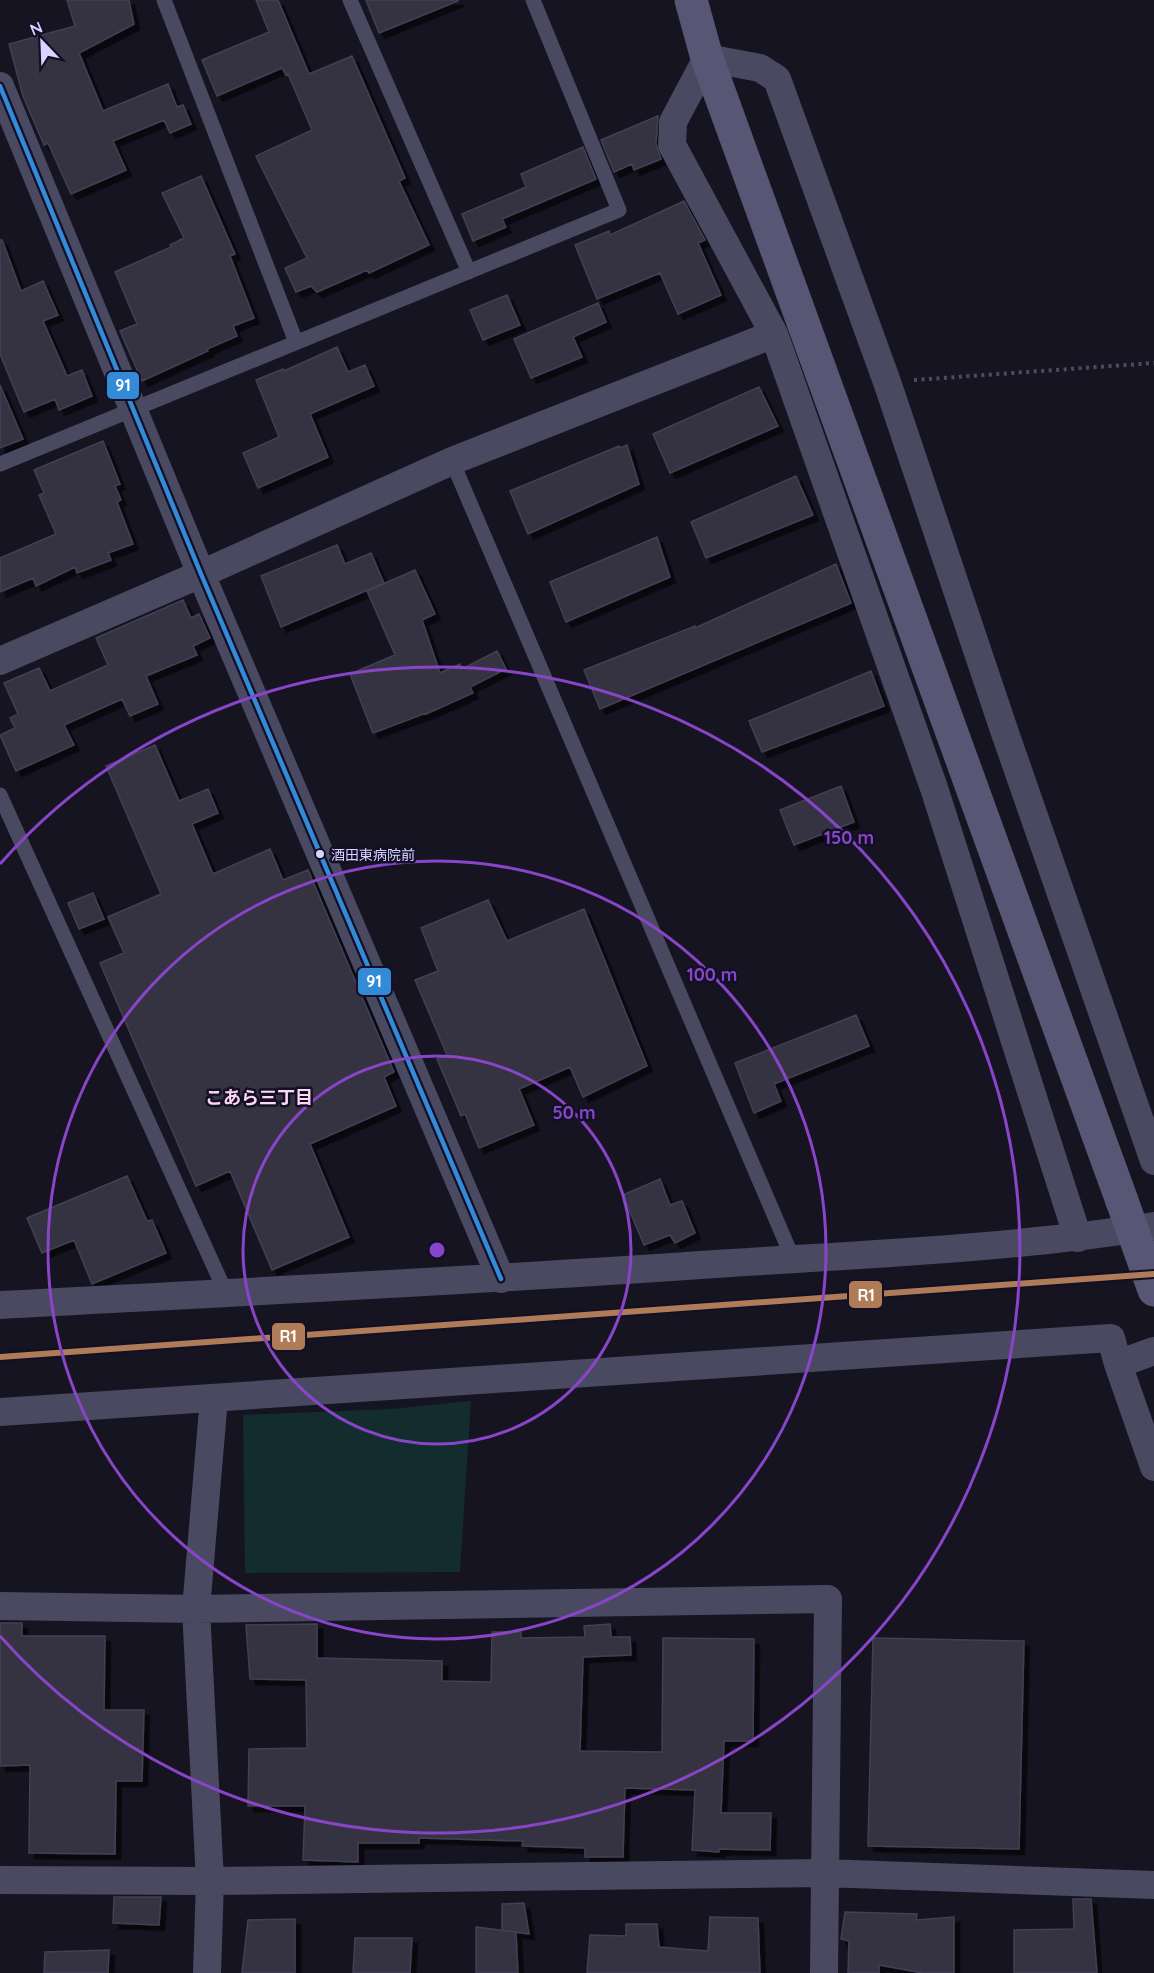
<svg xmlns="http://www.w3.org/2000/svg" width="1154" height="1973" viewBox="0 0 1154 1973" font-family="Quicksand,'Noto Sans JP',sans-serif">
<style>
.green{fill:#132c2d}
.building{fill:#343243;stroke:#433f54;stroke-width:1.5;filter:url(#shadow)}
.lines{fill:none;stroke-linecap:round;stroke-linejoin:round}
.path{stroke:#44505f;stroke-width:4;stroke-dasharray:3 4.5;stroke-linecap:butt}
.lane{stroke:#4a4962;stroke-width:15}
.street{stroke:#4a4962;stroke-width:28}
.secondary{stroke:#575674;stroke-width:33}
.secondary-bridge{stroke:#575674;stroke-width:33}
.bus-1-casing{stroke:#130f26;stroke-width:9}
.bus-1{stroke:#338bd7;stroke-width:4.5}
.rail-1-casing{stroke:#130f26;stroke-width:10}
.rail-1{stroke:#b07c57;stroke-width:6}
.ring{fill:none;stroke:#8945c9;stroke-width:3}
.bus-dot{fill:#d9d4ff;stroke:#130f26;stroke-width:2}
.labels{text-anchor:middle;stroke-width:5;stroke-linejoin:round;paint-order:stroke}
.bus-label{font-size:14px;fill:#d9d4ff;stroke:#130f26;text-anchor:start}
.neighbourhood-label{font-size:18px;font-weight:bold;fill:#ffd6f0;stroke:#130f26}
.centre{fill:#8945c9;stroke:#130f26;stroke-width:3}
.ring-label{font-size:18px;text-anchor:middle;font-weight:bold;fill:#8945c9;stroke:#130f26;stroke-width:5;stroke-linejoin:round;paint-order:stroke}
.line-badge{stroke:#130f26;stroke-width:2}
.badge-label{font-size:16px;text-anchor:middle;font-weight:bold;fill:#fff}
</style>
<defs>
<filter id="shadow"><feDropShadow dx="5.5" dy="5.5" stdDeviation="0" flood-color="#0009"/></filter>
</defs>
<rect width="100%" height="100%" fill="#161421"/>
<path class="green" d="M471 1401 460 1572 245 1573 243 1415 391 1409Z"/>
<path class="building" d="M67 0H129L134 24 79 53 103 111 168 84 177 107 183 105 191 124 170 133 164 120 113 141 126 170 71 194 48 143 44 145 23 96 9 44 75 26Z
M256 0H278L309 74 352 56 405 178 399 181 429 245 369 273 367 270 317 292 311 286 296 292 285 268 307 258 256 156 312 130 288 74 286 75 282 68 217 96 202 60 269 32Z
M366 0H458V1L379 33Z
M658 116 656 144 661 159 634 170 632 164 614 172 601 140Z
M583 147 596 179 502 219 506 227 473 241 462 214 526 187 521 174Z
M201 176 235 254 230 256 254 318 233 326 237 336 207 349 208 351 142 381 120 331 137 324 115 272 171 247 170 245 184 238 162 193Z
M684 201 705 240 698 243 721 295 678 314 660 273 597 299 575 245 609 231 610 235Z
M0 240H2L21 291 43 281 58 315 43 321 67 376 82 370 92 396 59 410 55 399 24 412 0 354Z
M507 295 520 325 483 340 470 310Z
M598 303 606 322 573 337 582 357 531 378 514 339Z
M337 347 348 372 365 365 374 386 310 414 328 457 258 488 243 453 279 437 256 380 283 369 284 371Z
M0 385 23 439 0 448Z
M759 387 778 426 670 473 653 434Z
M103 441 120 484 115 486 121 500 117 502 133 544 108 553 111 560 77 573 75 567 36 586 33 578 0 592V558L56 534 39 495 44 493 34 470Z
M627 445 639 484 528 534 510 491 619 446 620 448Z
M796 476 813 515 706 558 691 522Z
M657 537 670 577 566 622 550 582Z
M337 545 345 564 371 553 384 583 281 627 261 576Z
M836 564 851 603 600 709 584 670 695 626V628Z
M415 570 435 614 422 620 440 673 460 664 462 669 497 651 506 669 470 687 473 693 426 714V713L373 733 350 674 395 655 367 591Z
M183 600 191 618 199 614 210 638 193 646 197 655 146 676 158 704 130 716 122 699 64 725 74 745 16 771 0 735 15 728 10 718 18 714 4 683 39 668 50 691 108 665 96 638Z
M871 671 884 706 762 752 749 721Z
M155 745 179 801 208 789 218 813 192 824 213 874 270 849 283 880 308 870 394 1072 384 1077 396 1106 310 1144 349 1237 272 1270 230 1171 196 1186 100 963 124 953 108 917 161 894 106 766Z
M841 786 854 822 794 845 780 810Z
M93 893 104 919 79 929 68 903Z
M488 900 507 941 584 909 647 1066 583 1097 570 1067 519 1089 534 1125 479 1148 465 1114 461 1116 437 1059 447 1055 415 980 438 971 421 928Z
M856 1015 869 1046 774 1084 781 1101 754 1113 735 1063Z
M127 1176 147 1221 152 1220 166 1253 92 1284 74 1240 42 1253 27 1218Z
M660 1179 670 1205 682 1201 695 1233 675 1243 670 1235 644 1245 623 1195Z
M0 1623H22V1636H105L104 1710H144L142 1781H116L115 1854 29 1853 30 1765 0 1766Z
M317 1624V1658L442 1661V1681L491 1682 492 1632H521V1638L585 1637 584 1626 610 1624 611 1637H630L631 1655 583 1657 580 1751 662 1752 663 1638 754 1639 753 1741H724L721 1813H771L770 1850 719 1849V1852L692 1850 695 1790 625 1788 623 1857H585V1848L522 1846 523 1841 419 1838V1843H358V1862L303 1860 305 1806H248L249 1749 307 1748 306 1680 250 1679 246 1625Z
M873 1638 1024 1641 1019 1849 868 1846Z
M114 1897H161L159 1925 113 1923Z
M1073 1899H1091L1097 1973H1014V1930L1074 1929Z
M524 1903 529 1934 502 1930V1904Z
M845 1912 917 1914 916 1920 954 1917V1973H923L879 1965V1973H848L849 1941 841 1939Z
M710 1917 758 1918 760 1973H587L590 1935 626 1936V1924H657L659 1947 708 1951Z
M295 1919V1973H242L248 1920Z
M476 1927 516 1932 518 1973H476Z
M355 1938H412L410 1973H353Z
M109 1950 108 1973H44L45 1952Z"/>
<g class="lines">
<path class="path" d="M914 380 1154 363"/>
<path class="lane" d="M164 0 296 342
M350 0 469 272
M452 461 793 1259
M0 464 619 210 533 0
M0 795 226 1293"/>
<path class="street" d="M0 86 201 574 501 1279
M0 661 201 574 452 461 774 334
M1078 1238 934 788 774 334 672 145 673 122 707 58 760 68 777 79 887 382 1004 730 1154 1161
M0 1305C244 1292 488 1280 731 1263 872 1254 1015 1248 1154 1226
M1118 1364 1154 1351
M0 1412 1111 1338 1118 1364 1154 1467
M0 1606 196 1609 828 1599 824 1973
M0 1880 210 1881 824 1873 1154 1885
M207 1973 210 1881 196 1609 214 1398"/>
<path class="secondary" d="M691 0 707 58 1122 1201"/>
<path class="secondary-bridge" d="M1122 1201 1154 1290"/>
<g class="bus-1-casing">
<path id="bus-1" d="M0 86 201 574 501 1279"/>
</g>
<use href="#bus-1" class="bus-1"/>
<g class="rail-1-casing">
<path id="rail-1" d="M0 1357 1154 1274"/>
</g>
<use href="#rail-1" class="rail-1"/>
</g>
<g class="ring">
<circle cx="437" cy="1250" r="194"/>
<circle cx="437" cy="1250" r="389"/>
<path d="M0 864A583 583 0 1 1 0 1636"/>
</g>
<circle class="bus-dot" cx="320" cy="854" r="5"/>
<g class="labels">
<g class="bus-label">
<text x="331" y="860">酒田東病院前</text>
</g>
<g class="neighbourhood-label">
<text x="259" y="1104">こあら三丁目</text>
</g>
</g>
<circle cx="437" cy="1250" r="9" class="centre"/>
<g class="ring-label">
<text x="849" y="844">150 m</text>
<text x="712" y="981">100 m</text>
<text x="574" y="1119">50 m</text>
</g>
<g class="line-badge">
<rect x="106" y="371" width="34" height="29" rx="6" fill="#338bd7"/>
<rect x="357" y="967" width="35" height="29" rx="6" fill="#338bd7"/>
<rect x="848" y="1280" width="35" height="29" rx="6" fill="#b07c57"/>
<rect x="271" y="1322" width="35" height="29" rx="6" fill="#b07c57"/>
</g>
<g class="badge-label">
<text x="123" y="391">91</text>
<text x="374" y="987">91</text>
<text x="866" y="1301">R1</text>
<text x="288" y="1342">R1</text>
</g>
<g transform="translate(42 42) rotate(337)" stroke="#130f26" stroke-width="4.5" paint-order="stroke">
<path d="M0-4.5L10 22L0 15L-10 22Z" fill="#d9d4ff"/>
<text y="-9" font-size="16" font-weight="bold" text-anchor="middle" fill="#d9d4ff">N</text>
</g>
</svg>
